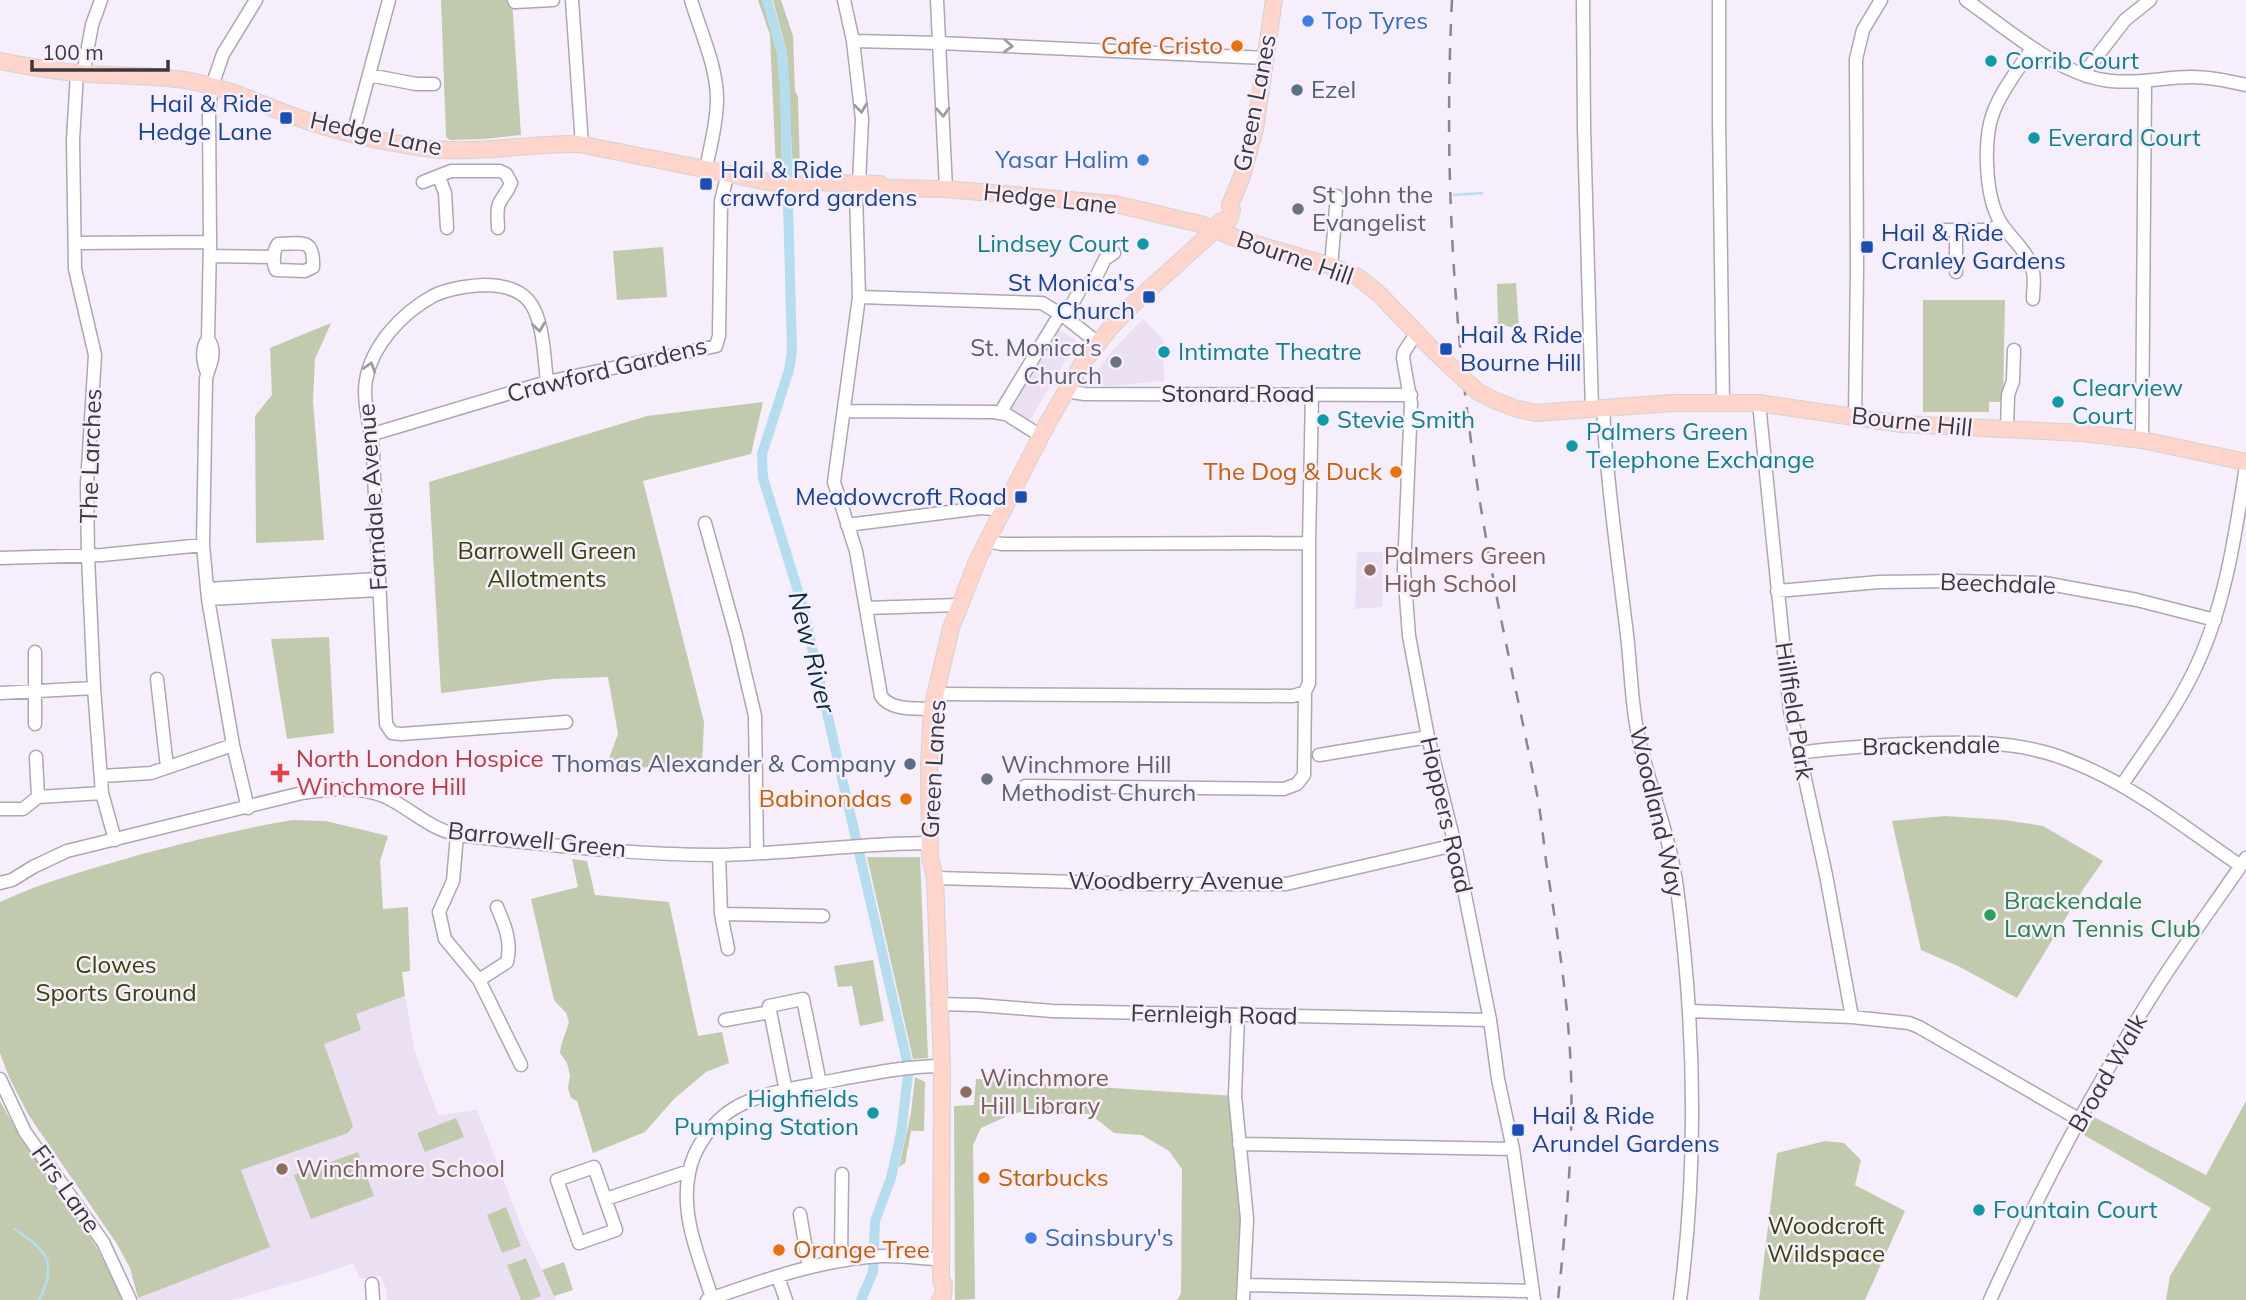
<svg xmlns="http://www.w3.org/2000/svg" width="2246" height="1300" viewBox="0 0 2246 1300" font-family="Mulish,sans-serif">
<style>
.built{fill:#ebdff3}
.green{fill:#c2caad}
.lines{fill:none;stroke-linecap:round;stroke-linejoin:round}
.stream{stroke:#b5ddf0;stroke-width:2.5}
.canal{stroke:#b5ddf0;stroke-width:10}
.minor-casing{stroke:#aea6b2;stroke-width:15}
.major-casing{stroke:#d4d3d4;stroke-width:18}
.minor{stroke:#fff;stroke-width:12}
.major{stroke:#fed4cb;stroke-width:16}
.rail{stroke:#8b868e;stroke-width:2.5;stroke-dasharray:12 12;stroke-linecap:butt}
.major-bridge-casing{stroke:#d4d3d4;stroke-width:18;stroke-linecap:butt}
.major-bridge{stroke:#fed4cb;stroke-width:16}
.oneway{stroke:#9d9c9e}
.shop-dot{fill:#3f7fe0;stroke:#f6eefb;stroke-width:2.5}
.food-dot{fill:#e8710a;stroke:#f6eefb;stroke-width:2.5}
.culture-dot{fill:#0f9aa8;stroke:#f6eefb;stroke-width:2.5}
.service-dot{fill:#5c6f8a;stroke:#f6eefb;stroke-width:2.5}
.transit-dot{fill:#1a4fb4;stroke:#f6eefb;stroke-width:2.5}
.worship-dot{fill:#6b7280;stroke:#f6eefb;stroke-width:2.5}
.education-dot{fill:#8d6e63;stroke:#f6eefb;stroke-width:2.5}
.health-dot{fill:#e0444e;stroke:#f6eefb;stroke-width:2.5}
.leisure-dot{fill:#2e9e5b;stroke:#f6eefb;stroke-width:2.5}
.labels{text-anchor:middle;stroke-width:5;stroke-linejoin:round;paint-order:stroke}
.shop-label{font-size:24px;fill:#366cbe;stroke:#f6eefb;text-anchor:start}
.food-label{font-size:24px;fill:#c56008;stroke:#f6eefb;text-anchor:end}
.culture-label{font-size:24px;fill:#0d838f;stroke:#f6eefb;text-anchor:start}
.service-label{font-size:24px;fill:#4e5e75;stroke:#f6eefb;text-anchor:start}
.street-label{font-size:24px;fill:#3b383d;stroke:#f6eefb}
.transit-label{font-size:24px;fill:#164399;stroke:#f6eefb;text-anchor:start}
.worship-label{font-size:24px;fill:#5b616d;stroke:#f6eefb;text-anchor:start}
.park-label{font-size:24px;fill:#384308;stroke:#f6eefb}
.education-label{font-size:24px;fill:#785e54;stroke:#f6eefb;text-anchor:start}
.health-label{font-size:24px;fill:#be3a42;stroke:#f6eefb;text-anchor:start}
.leisure-label{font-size:24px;fill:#27864d;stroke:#f6eefb;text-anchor:start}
.water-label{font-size:26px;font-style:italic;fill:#092e3c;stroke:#f6eefb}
</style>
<rect width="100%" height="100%" fill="#f6eefb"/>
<path class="built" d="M1143 319 1163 339 1164 381 1109 386 1087 384 1112 351Z
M1055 327 1077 341 1030 420 1009 410Z
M1357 552H1383L1382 607 1355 609Z
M405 996 415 1052 438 1115 477 1110 523 1231 556 1300H387L386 1289 381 1276 360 1279 353 1263 314 1277 232 1300H139L130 1268 117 1243 36 1127Z"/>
<path class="green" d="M441 0H512L521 135 484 139 450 140 446 137Z
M758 0H763L778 50 780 67 782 171H776L770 35Z
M773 0H781L793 36 795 91 798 97 800 172 793 173 787 53Z
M663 247 667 297 617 300 613 251Z
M1516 283 1519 329 1498 324 1497 284Z
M1923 300H2005L2003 402H1989V412H1923Z
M331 323 315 359 313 401 324 540 256 543 255 416 272 395 270 348Z
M763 402 751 454 643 481 704 722 702 765 605 769 618 734 608 677 553 679 441 693 429 482 647 416Z
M329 637 334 733 287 739 271 639Z
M1945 816 2005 820 2043 826 2103 861 2084 888 2017 998 1958 966 1921 950 1892 821Z
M293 820 326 821 388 836 380 861 383 909 408 907 410 971 402 972 405 996 356 1014 361 1030 324 1044 353 1126 348 1133 241 1170 270 1247 138 1298 130 1268 117 1244 28 1114 9 1077 0 1053V902C45 881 94 868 142 854 192 841 242 828 293 820Z
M867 857H920L928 1058 913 1059Z
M572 859 587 861 595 895 669 902 698 1036 722 1032 729 1063 706 1072 694 1082 674 1099 645 1132 593 1153 577 1101 571 1098 568 1088 570 1075 567 1063 560 1053 561 1046 569 1022 566 1013 554 1000 531 899 578 887Z
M873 960 884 1021 860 1026 852 986 838 987 834 966Z
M915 1077 925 1082 924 1131H911L905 1163 899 1167 911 1113Z
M976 1079 1235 1096 1245 1259 1243 1300H1177L1181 1293 1182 1169 1169 1151 1142 1135 1114 1133 1090 1114 1021 1112 1012 1114 981 1128 973 1145 975 1299 955 1300 954 1106 974 1105Z
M0 1101 19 1135 25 1132 97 1248 123 1300H0Z
M2246 1101V1300H2166L2170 1276 2211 1208 2084 1135 2094 1117 2206 1175Z
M456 1118 464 1137 425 1152 417 1133Z
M1825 1141 1844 1143 1861 1160 1855 1185 1905 1211 1865 1300H1759L1777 1153Z
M358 1152 374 1196 311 1219 294 1175Z
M506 1207 521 1246 502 1253 487 1215Z
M526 1258 541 1296 531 1300H521L507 1265Z
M564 1262 573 1290 554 1296 542 1270Z"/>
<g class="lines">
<path class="stream" d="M1454 195 1482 193
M15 1229C46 1251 59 1262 39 1300"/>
<path class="canal" d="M767 0 782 54 785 91 792 352 789 370 762 454 763 478 802 604 907 1061 908 1075 901 1133 891 1178 875 1221 873 1272 861 1300"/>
<g class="minor-casing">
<path id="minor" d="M514 0 515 2 553 0
M572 0 582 145
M691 0C700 30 716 64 717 97 717 121 711 144 706 168
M844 0 853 41 862 119 859 183
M937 0 946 189
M1583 0 1584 128 1592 410
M1719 0V119L1723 402
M1966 0C2008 29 2059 76 2111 81 2139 84 2165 77 2192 77 2210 77 2229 81 2246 85
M853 41 940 43 1266 58
M2032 48C2019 69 2002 89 1993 113 1983 141 1985 198 2001 223 2011 239 2029 252 2033 272 2035 280 2033 290 2033 299
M77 73 73 140 75 269 95 355 87 484 88 556 94 688 102 793 115 840
M83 74 92 25 101 0
M369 75 416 84H434
M2086 76 2088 68 2125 20 2150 0
M353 134 389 0
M439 177 445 193 447 228
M423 182 451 171H500L506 174 511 183C507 194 502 196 499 204 496 211 498 221 498 228
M856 192 859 297 834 482 856 551 881 696C891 711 916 708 932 709
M1942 230H1991L2001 223
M1956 231V272
M75 243 210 242
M278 244C303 244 314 237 313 267L305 271 276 270C272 263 274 249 278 244Z
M210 256 274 257
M1331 266 1337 196
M859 297 1042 303 1065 317 1098 343
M1065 317 1081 288 1094 281 1105 259 1114 253
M1417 332 1404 352 1403 358 1411 403 1404 569 1409 636 1428 737 1455 845 1490 1020 1498 1079 1513 1149 1534 1300
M208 339 210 242 209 110 212 86 223 54 256 0
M207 373C203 362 200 349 208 339 218 353 209 365 206 379L203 545 208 599 233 745 248 808
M547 382C544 358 544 318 528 300 517 288 500 285 484 285 467 286 449 288 433 296 402 313 372 345 366 380 362 402 372 431 373 454 377 544 381 634 386 724L392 733 401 734 566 722
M1065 391 1085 394 1411 395
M1759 403 1790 710 1826 875 1852 1017
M1603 408C1607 484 1618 559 1627 635 1631 668 1631 702 1638 735 1649 787 1670 835 1677 888 1695 1025 1698 1163 1680 1300
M844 411 993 412 1006 414 1041 436
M1000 413 1060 314
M1855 418 1857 269 1856 59 1863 30 1881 0
M2007 430 2008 395 2013 381 2014 350
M373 434 547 382 716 346 719 336 721 201 728 173
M2142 440 2145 82
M705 523 736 635 755 716 757 853
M847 525 981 508 994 509 1001 512
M987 541 1002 544 1309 543
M0 558 102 555 203 545
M207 589 378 579
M1777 591 1879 582 1953 581 2044 583 2137 600 2215 620
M208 599 379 590
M866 608 958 605
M35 652V724
M157 679 167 767
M0 693 94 688
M937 694 1293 696 1305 692
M1799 753C1834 748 1870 746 1905 744 1961 742 2015 739 2068 760 2132 784 2185 828 2241 866
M1319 755 1428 737
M102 776 151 773 233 745
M2122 785C2146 749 2174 712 2193 673 2225 608 2235 537 2246 466
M1025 786 1284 789 1297 784 1304 775 1305 692 1309 683V543L1312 394
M38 797 102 793
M0 809H23L38 797 36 757
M457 835 453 881 439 912 445 939 479 980 521 1065
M719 855 721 914 728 949
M935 878 1145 884H1286L1455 845
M0 883 12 880 33 867 67 851 302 793C329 789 360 786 386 797 415 811 431 832 466 836 549 845 634 855 719 855 789 854 860 843 930 843
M721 914 823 916
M479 980 507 962C512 942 505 926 497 907
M938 1004 978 1005 1052 1011 1490 1020
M1690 1011 1852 1017 1909 1023 1919 1027 2080 1120
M1238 1015 1235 1096 1247 1219 1243 1300
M725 1020 770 1012
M0 1079 25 1132 103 1242 130 1300
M786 1091 769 1006 803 999 820 1083
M1239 1144 1513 1149
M594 1167 616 1230 579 1243 557 1180Z
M606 1199 689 1171
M800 1214 809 1267
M841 1260 842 1174
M778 1277 786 1300
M372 1284 373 1300
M1244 1285 1532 1291
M712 1298C700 1259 680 1216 689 1173 693 1149 712 1122 733 1109 763 1091 807 1086 841 1079 874 1073 908 1066 942 1066
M707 1300C764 1280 822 1259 882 1256 902 1255 922 1259 942 1259
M1990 1300C2039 1192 2095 1085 2158 986 2186 942 2217 901 2246 858"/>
</g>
<g class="major-casing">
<path id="major" d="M0 61C26 66 53 71 79 73 118 77 157 74 195 82 230 89 263 105 296 117 337 132 382 142 425 148 477 155 528 143 579 144L779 184 798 186 809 182 880 184 883 188
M875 191 883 188 946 189 1115 204 1200 224 1236 238 1331 266 1358 277 1380 295 1434 351
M1494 400 1514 408 1536 413 1672 403H1759L1902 424 2082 433 2142 440 2246 462
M940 1300 943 1297 944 1284 941 1280 942 1066 935 878 930 857 929 765 932 709 951 628 978 559 1047 424 1082 364 1111 327 1134 303 1207 237 1221 221 1229 220 1232 210 1230 205 1242 176 1255 129 1274 0"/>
</g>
<use href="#minor" class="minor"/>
<use href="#major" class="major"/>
<path class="rail" d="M1452 0C1443 179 1455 361 1486 538 1500 622 1520 705 1536 789 1541 813 1543 837 1546 861 1555 920 1565 978 1569 1037 1576 1124 1567 1213 1558 1300"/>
<g class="major-bridge-casing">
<path id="major-bridge" d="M1434 351 1478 392 1494 400"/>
</g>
<use href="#major-bridge" class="major-bridge"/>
</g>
<defs><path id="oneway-chevron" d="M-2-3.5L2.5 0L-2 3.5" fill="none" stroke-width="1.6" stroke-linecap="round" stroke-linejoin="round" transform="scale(1.75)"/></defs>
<g class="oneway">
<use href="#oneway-chevron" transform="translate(1008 46) rotate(3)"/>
<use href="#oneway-chevron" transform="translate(861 108) rotate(83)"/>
<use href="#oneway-chevron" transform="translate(943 112) rotate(87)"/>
<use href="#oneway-chevron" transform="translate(539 327) rotate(82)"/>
<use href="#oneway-chevron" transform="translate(370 367) rotate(-73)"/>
</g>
<g class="shop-dot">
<circle cx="1308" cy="21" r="7"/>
<circle cx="1143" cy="160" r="7"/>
<circle cx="1031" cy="1238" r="7"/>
</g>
<g class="food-dot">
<circle cx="1237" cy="46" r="7"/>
<circle cx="1396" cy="472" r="7"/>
<circle cx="906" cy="799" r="7"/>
<circle cx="984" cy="1178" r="7"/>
<circle cx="779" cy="1250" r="7"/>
</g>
<g class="culture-dot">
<circle cx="1991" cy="61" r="7"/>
<circle cx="2034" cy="138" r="7"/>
<circle cx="1143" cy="244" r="7"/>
<circle cx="1164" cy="352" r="7"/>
<circle cx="2058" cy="402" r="7"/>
<circle cx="1323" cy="420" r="7"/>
<circle cx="1572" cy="446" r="7"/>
<circle cx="873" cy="1113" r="7"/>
<circle cx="1979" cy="1210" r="7"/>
</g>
<g class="service-dot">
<circle cx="1297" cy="90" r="7"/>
<circle cx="910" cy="764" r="7"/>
</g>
<g class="transit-dot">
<rect x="279" y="111" width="14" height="14" rx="3.5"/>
<rect x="699" y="177" width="14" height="14" rx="3.5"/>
<rect x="1860" y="240" width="14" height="14" rx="3.5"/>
<rect x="1142" y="290" width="14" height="14" rx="3.5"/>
<rect x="1439" y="342" width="14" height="14" rx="3.5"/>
<rect x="1014" y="490" width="14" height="14" rx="3.5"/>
<rect x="1511" y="1123" width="14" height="14" rx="3.5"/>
</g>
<g class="worship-dot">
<circle cx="1298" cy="209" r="7"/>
<circle cx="1116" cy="362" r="7"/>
<circle cx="987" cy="779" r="7"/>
</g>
<g class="education-dot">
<circle cx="1370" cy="570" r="7"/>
<circle cx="966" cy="1092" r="7"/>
<circle cx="282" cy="1169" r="7"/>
</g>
<path class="health-dot" d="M276.5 762.5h7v7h7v7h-7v7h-7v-7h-7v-7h7z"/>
<circle class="leisure-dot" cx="1990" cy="915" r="7"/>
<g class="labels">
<g class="shop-label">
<text x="1322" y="29">Top Tyres</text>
<text x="1129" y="168" text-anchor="end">Yasar Halim</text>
<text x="1045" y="1246">Sainsbury's</text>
</g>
<g class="food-label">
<text x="1223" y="54">Cafe Cristo</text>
<text x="1382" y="480">The Dog &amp; Duck</text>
<text x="892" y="807">Babinondas</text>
<text x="998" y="1186" text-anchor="start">Starbucks</text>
<text x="793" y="1258" text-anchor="start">Orange Tree</text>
</g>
<g class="culture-label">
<text x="2005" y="69">Corrib Court</text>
<text x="2048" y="146">Everard Court</text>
<text x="1129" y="252" text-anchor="end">Lindsey Court</text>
<text x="1178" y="360">Intimate Theatre</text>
<text x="2072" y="396">Clearview<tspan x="2072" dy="28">Court</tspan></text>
<text x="1337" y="428">Stevie Smith</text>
<text x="1586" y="440">Palmers Green<tspan x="1586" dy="28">Telephone Exchange</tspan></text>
<text x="859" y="1107" text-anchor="end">Highfields<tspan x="859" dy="28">Pumping Station</tspan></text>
<text x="1993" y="1218">Fountain Court</text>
</g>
<g class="service-label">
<text x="1311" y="98">Ezel</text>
<text x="896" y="772" text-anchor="end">Thomas Alexander &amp; Company</text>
</g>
<g class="street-label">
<text transform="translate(1255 103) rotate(-79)" y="8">Green Lanes</text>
<text transform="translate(376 134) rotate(12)" y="8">Hedge Lane</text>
<text transform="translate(1050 199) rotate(6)" y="8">Hedge Lane</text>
<text transform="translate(1295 258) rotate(19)" y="8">Bourne Hill</text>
<text transform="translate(607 370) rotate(-14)" y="8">Crawford Gardens</text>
<text x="1238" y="402">Stonard Road</text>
<text transform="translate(1912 422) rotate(6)" y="8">Bourne Hill</text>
<text transform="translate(91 456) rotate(-88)" y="8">The Larches</text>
<text transform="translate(373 497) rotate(-94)" y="8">Farndale Avenue</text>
<text transform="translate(1998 584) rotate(2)" y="8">Beechdale</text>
<text transform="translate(1794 711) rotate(81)" y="8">Hillfield Park</text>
<text transform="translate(1931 746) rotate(-1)" y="8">Brackendale</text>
<text transform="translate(934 769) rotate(-87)" y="8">Green Lanes</text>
<text transform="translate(1657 812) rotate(77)" y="8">Woodland Way</text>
<text transform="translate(1446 815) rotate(77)" y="8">Hoppers Road</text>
<text transform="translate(537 840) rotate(6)" y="8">Barrowell Green</text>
<text x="1176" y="889">Woodberry Avenue</text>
<text transform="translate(1214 1015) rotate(1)" y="8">Fernleigh Road</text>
<text transform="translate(2108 1073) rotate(-60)" y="8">Broad Walk</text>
<text transform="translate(66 1189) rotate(55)" y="8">Firs Lane</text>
</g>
<g class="transit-label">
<text x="272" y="112" text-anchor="end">Hail &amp; Ride<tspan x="272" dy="28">Hedge Lane</tspan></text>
<text x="720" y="178">Hail &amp; Ride<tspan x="720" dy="28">crawford gardens</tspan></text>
<text x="1881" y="241">Hail &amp; Ride<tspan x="1881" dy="28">Cranley Gardens</tspan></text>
<text x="1135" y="291" text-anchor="end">St Monica's<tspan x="1135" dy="28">Church</tspan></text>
<text x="1460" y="343">Hail &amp; Ride<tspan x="1460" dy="28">Bourne Hill</tspan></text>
<text x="1007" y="505" text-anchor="end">Meadowcroft Road</text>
<text x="1532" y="1124">Hail &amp; Ride<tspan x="1532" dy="28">Arundel Gardens</tspan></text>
</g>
<g class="worship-label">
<text x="1312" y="203">St John the<tspan x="1312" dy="28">Evangelist</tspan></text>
<text x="1102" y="356" text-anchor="end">St. Monica’s<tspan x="1102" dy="28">Church</tspan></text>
<text x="1001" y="773">Winchmore Hill<tspan x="1001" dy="28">Methodist Church</tspan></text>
</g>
<g class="park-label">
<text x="547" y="559">Barrowell Green<tspan x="547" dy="28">Allotments</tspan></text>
<text x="116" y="973">Clowes<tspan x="116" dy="28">Sports Ground</tspan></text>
<text x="1826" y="1234">Woodcroft<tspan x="1826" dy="28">Wildspace</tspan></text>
</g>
<g class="education-label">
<text x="1384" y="564">Palmers Green<tspan x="1384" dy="28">High School</tspan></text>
<text x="980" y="1086">Winchmore<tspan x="980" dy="28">Hill Library</tspan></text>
<text x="296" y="1177">Winchmore School</text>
</g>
<g class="health-label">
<text x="296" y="767">North London Hospice<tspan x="296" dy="28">Winchmore Hill</tspan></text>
</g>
<g class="leisure-label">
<text x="2004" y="909">Brackendale<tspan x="2004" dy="28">Lawn Tennis Club</tspan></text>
</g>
<g class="water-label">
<text transform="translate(812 652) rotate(76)" y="9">New River</text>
</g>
</g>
<path d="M32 60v10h136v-10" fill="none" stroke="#3b383d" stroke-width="3.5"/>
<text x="42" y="60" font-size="21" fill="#3b383d" stroke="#f6eefb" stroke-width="5" paint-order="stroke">100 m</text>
</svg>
